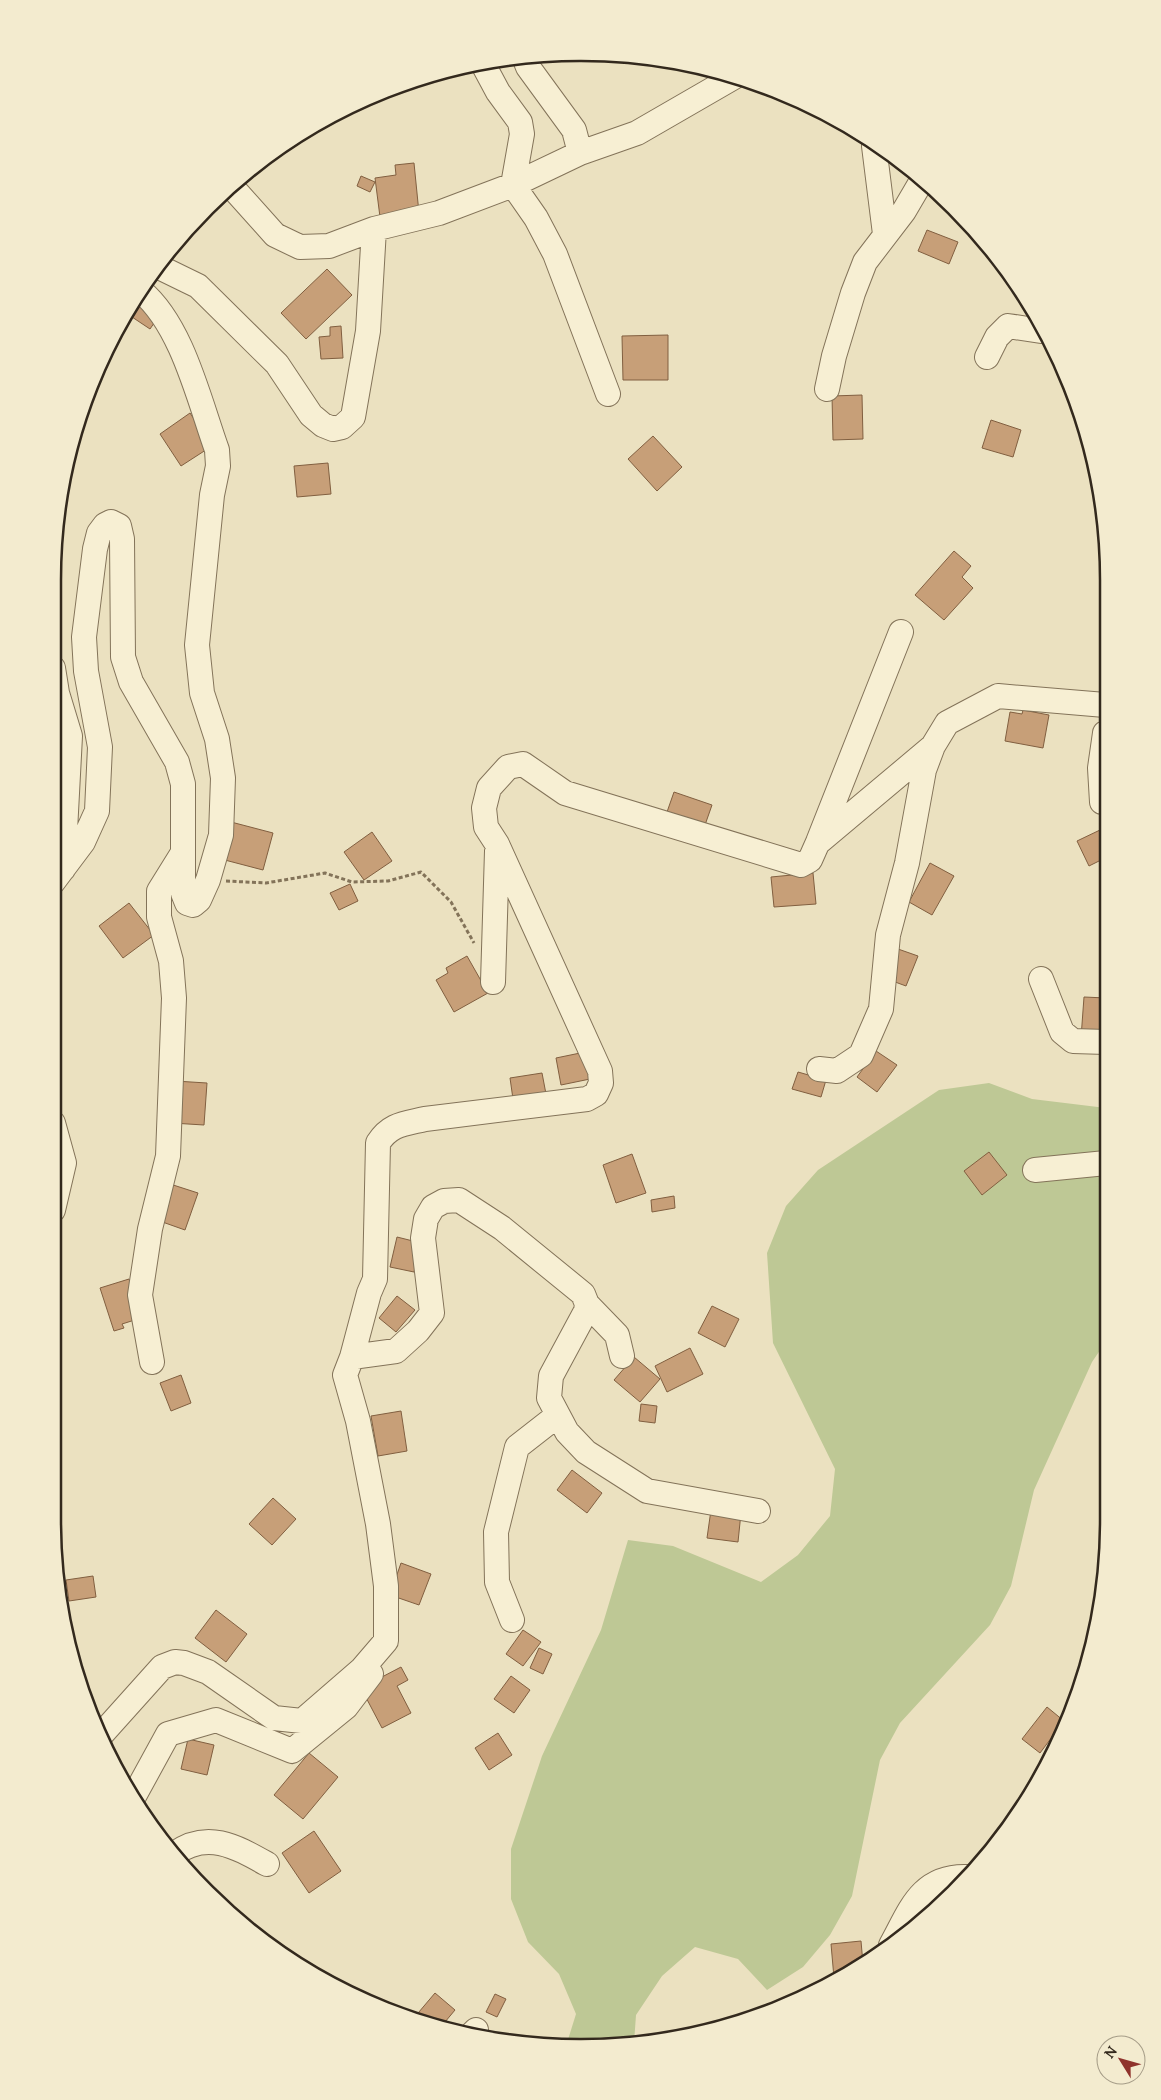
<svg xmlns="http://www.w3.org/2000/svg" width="1161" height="2100" viewBox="0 0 1161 2100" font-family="Lora,serif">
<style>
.green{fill:#bec895}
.building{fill:#c79f78;stroke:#815f40}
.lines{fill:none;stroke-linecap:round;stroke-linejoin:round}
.minor-casing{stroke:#837359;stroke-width:26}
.path{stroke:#837359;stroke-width:3;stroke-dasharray:4 2.5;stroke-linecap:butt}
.minor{stroke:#f7efd3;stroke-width:24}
.rim{fill:none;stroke:#33291d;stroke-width:2.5}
</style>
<rect width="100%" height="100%" fill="#ebe1c0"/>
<path class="green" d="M989 1083 1032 1099 1106 1108 1107 1340 1092 1362 1034 1490 1011 1586 990 1625 900 1723 880 1760 852 1896 830 1935 803 1967 767 1990 738 1959 695 1947 662 1976 636 2015 634 2043 615 2046H566L576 2014 559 1974 528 1942 511 1899V1849L542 1756 601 1630 628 1540 673 1546 761 1582 798 1555 830 1516 835 1469 773 1343 767 1253 786 1206 818 1170 939 1090Z"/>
<path class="building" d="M414 163 419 213 380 217 375 178 396 175 395 165Z
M361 176 375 182 370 192 357 186Z
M927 230 958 242 949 264 918 251Z
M327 269 352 295 306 339 281 313Z
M143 301 161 313 150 329 132 317Z
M341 326 343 358 321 359 319 337 330 336V327Z
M668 335V380H623L622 336Z
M862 395 863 439 833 440 832 396Z
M190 413 212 446 181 466 160 434Z
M991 420 1021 430 1013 457 982 448Z
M653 436 682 467 657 491 628 459Z
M328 463 331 494 297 497 294 466Z
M954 551 971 566 962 577 973 588 944 620 915 595Z
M1023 710 1049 715 1043 748 1005 741 1010 712 1022 714Z
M674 792 712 805 705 825 667 812Z
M231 822 273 833 263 870 221 859Z
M1100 830 1105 840V858L1089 866 1077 841Z
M372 832 392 861 364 880 344 852Z
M930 863 954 876 932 915 909 902Z
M813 873 816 904 774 907 771 877Z
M350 884 358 901 339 910 330 893Z
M129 903 154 935 123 958 99 926Z
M898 949 918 956 906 986 887 979Z
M467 956 488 993 454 1012 436 980 448 973 446 968Z
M1084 997 1106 998V1040L1081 1038Z
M876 1051 897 1065 877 1092 857 1077Z
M585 1052 590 1079 561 1085 556 1058Z
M798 1072 826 1080 821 1097 792 1089Z
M542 1073 546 1094 513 1099 510 1078Z
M175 1081 207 1083 204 1125 172 1123Z
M989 1152 1007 1175 982 1195 964 1171Z
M632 1154 646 1193 616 1203 603 1165Z
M167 1183 198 1193 185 1230 154 1219Z
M674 1196 675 1208 652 1212 651 1200Z
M397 1237 421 1243 414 1272 390 1267Z
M129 1279 141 1318 122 1324 124 1328 114 1331 100 1288Z
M397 1296 415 1310 396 1332 379 1318Z
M712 1306 739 1319 725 1347 698 1333Z
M690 1348 703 1374 667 1392 655 1366Z
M634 1357 660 1379 640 1402 614 1380Z
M181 1375 191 1403 171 1411 160 1383Z
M641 1404 657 1406 655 1423 639 1421Z
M401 1411 407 1451 378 1456 371 1416Z
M572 1470 602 1493 587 1513 557 1490Z
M273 1498 296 1519 272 1545 249 1524Z
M711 1510 741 1513 738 1542 707 1538Z
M401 1563 431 1574 419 1605 390 1595Z
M93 1576 96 1597 69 1601 66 1580Z
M216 1610 247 1634 226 1662 195 1638Z
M523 1630 541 1642 523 1666 506 1654Z
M539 1648 552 1654 543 1674 530 1668Z
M401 1667 408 1680 397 1686 411 1713 382 1728 361 1688Z
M511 1676 530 1690 514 1713 494 1699Z
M1047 1707 1064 1721 1040 1753 1022 1739Z
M498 1733 512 1755 489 1770 475 1748Z
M188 1739 214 1745 207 1775 181 1769Z
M309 1753 338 1777 303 1819 274 1795Z
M314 1831 341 1871 309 1893 282 1853Z
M861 1941 863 1964 834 1978 831 1944Z
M435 1993 455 2010 440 2028 413 2019Z
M495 1994 506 1999 497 2017 486 2012Z"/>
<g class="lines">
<g class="minor-casing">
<path id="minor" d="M524 57 528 67 574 130 580 153
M483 64 498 92 520 122 522 134 513 185 536 218 555 254 608 394
M874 146 885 234
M232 187 275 235 300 247 329 246 374 229
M159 267 198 286 277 364 311 415 323 425 333 429 342 427 353 417 368 331 374 229 439 213 513 185 580 153 637 133 734 77
M987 357 997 337 1008 326 1041 331
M827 389 834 356 853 293 865 262 904 211 921 182
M53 668 57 693 70 736 63 869
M1102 802 1100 768 1105 733
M820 841 932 747
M53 882 83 842 97 811 100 747 86 671 84 637 95 549 99 533 105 525 111 522 119 526 122 539 123 657 131 682 177 762 183 784V893L187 903 193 905 199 900 208 880 221 835 223 778 217 739 202 693 197 645 212 495 218 466 217 450C199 400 182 325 141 291
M1041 979 1062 1032 1073 1041 1106 1042
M493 982 497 851
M819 1069 837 1071 861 1055 881 1009 888 935 907 863 924 770 933 746 947 723 998 696 1105 705
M1035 1170 1106 1163
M53 1210 64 1163 53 1123
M587 1304 617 1335 622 1356
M352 1357 369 1293 375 1279 378 1143C390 1124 404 1124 425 1119L587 1099 596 1094 601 1083 600 1071 497 844 486 827 484 808 489 788 508 767 523 764 565 793 801 865 810 860 818 842 901 632
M152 1362 140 1295 150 1229 168 1156 174 998 171 961 159 917V891L182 854
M512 1620 497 1582 496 1532 517 1447 558 1415
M101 1735 162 1667 175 1662 184 1663 208 1672 274 1718 302 1721 362 1669 386 1641V1586L378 1524 358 1421 345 1375 352 1357 396 1351 418 1331 432 1313 423 1238 426 1219 433 1207 444 1201 459 1200 502 1228 583 1294 587 1304 586 1311 551 1376 549 1398 567 1432 586 1452 647 1491 758 1511
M133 1798 168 1734 216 1720 292 1751 346 1707 371 1674
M174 1854C207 1830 235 1846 267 1864
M891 1945C910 1911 920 1876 966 1877
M472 2034 476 2030"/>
</g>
<path class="path" d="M226 881 266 883 325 873 352 882 388 881 421 872 451 902 474 943"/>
<use href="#minor" class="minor"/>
</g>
<path d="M0 0H1161V2100H0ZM580 61H581A519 519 0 0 1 1100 580V1520A519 519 0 0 1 581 2039H580A519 519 0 0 1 61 1520V580A519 519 0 0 1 580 61Z" fill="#f3ebcf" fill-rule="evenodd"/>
<path class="rim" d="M580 61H581A519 519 0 0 1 1100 580V1520A519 519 0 0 1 581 2039H580A519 519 0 0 1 61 1520V580A519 519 0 0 1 580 61Z"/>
<g transform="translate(1121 2060) rotate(307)"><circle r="24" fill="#f3ebcf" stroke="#a69d88"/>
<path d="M0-4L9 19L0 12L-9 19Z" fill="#8f332c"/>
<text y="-8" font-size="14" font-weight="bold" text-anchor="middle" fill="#33291d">N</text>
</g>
</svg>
